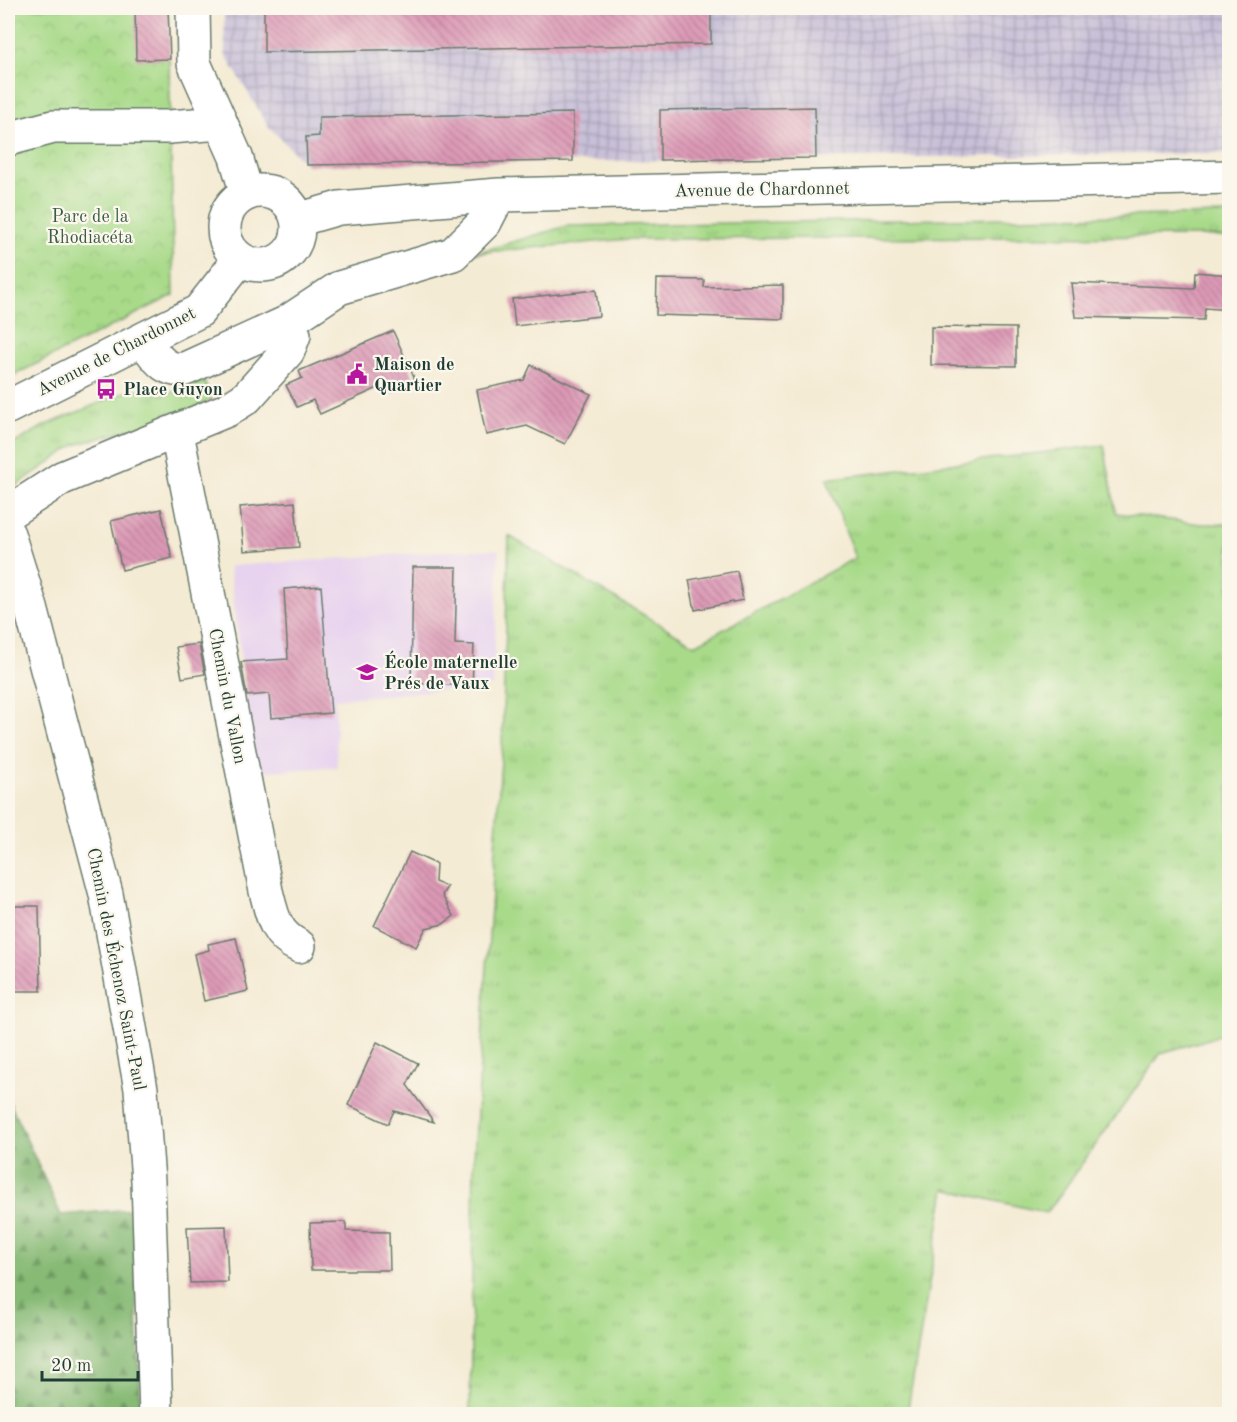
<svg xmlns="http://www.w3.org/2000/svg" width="1237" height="1422" viewBox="0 0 1237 1422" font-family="'Old Standard TT',serif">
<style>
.built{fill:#e7d2ef}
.industrial{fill:url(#industrial-grid)}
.grass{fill:url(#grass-tufts);stroke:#648c5e;stroke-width:1.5}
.forest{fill:url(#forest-firs);stroke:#527c54;stroke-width:1.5}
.park{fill:url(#park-crowns);stroke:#648c5e;stroke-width:1.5}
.building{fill:url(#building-back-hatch)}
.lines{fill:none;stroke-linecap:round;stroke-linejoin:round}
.minor-casing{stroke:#6a7a6c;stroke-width:36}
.minor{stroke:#fff;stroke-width:33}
.labels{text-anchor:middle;stroke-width:4.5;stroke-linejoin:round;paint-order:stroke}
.street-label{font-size:18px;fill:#1f3d34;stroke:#fbf7ec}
.park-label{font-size:18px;fill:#3a5c45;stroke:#fbf7ec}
.poi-label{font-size:18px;font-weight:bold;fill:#1f3d34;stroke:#fbf7ec;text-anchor:start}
</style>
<defs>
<pattern id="industrial-grid" width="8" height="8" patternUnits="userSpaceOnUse" patternTransform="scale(1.5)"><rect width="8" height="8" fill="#c8bfd8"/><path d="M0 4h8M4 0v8" fill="none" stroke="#a29cb0"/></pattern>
<pattern id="grass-tufts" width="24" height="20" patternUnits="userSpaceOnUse" patternTransform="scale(1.5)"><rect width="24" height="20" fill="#a8da89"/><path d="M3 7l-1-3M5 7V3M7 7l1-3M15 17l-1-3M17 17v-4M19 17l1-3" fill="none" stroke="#90bc77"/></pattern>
<pattern id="forest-firs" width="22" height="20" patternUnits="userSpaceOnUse" patternTransform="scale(1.5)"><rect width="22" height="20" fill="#86ba75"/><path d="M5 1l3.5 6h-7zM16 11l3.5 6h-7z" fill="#6d9861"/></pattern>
<pattern id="park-crowns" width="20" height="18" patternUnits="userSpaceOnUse" patternTransform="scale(1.5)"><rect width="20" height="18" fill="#a8da89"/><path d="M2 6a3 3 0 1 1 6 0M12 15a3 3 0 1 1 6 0" fill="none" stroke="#90bc77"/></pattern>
<pattern id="building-back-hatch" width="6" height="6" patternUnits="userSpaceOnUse" patternTransform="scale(1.5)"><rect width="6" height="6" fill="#dd99b6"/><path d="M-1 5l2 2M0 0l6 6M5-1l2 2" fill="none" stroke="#b37e95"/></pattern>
</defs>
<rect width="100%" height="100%" fill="#fbf7ec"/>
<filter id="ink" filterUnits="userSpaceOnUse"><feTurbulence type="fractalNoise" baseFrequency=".0167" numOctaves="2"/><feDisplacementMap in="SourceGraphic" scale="12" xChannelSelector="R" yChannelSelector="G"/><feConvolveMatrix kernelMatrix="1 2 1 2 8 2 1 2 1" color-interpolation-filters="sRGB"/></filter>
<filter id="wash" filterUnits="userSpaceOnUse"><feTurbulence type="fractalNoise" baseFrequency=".008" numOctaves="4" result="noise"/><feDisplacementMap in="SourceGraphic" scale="24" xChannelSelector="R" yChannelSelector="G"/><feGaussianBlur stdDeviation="1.35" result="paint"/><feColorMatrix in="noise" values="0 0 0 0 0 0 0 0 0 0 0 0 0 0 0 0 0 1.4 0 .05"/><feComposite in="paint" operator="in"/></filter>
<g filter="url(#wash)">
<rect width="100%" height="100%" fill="#f4ebd4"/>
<path class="built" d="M462 550H499L493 686 335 699 337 767 256 772 229 566Z"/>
<path class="industrial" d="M224 8H1229V153L307 165 268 126 225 54Z"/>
<path class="grass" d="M1229 214V238L1211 236 628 239 475 253 567 226Z
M204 381 212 399 181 415 75 445 8 491V447L44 426 133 389 164 395Z
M1104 445 1116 513 1201 524H1229V1033L1161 1053 1047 1213 945 1189 907 1414H470L474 1158 502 746 509 536 695 645 855 558 827 479Z"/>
<path class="forest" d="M8 1099 61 1215 133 1209 141 1414H8Z"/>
<path class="park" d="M8 8H168L174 295 8 378Z"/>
<g id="blocks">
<path class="building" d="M135 8H168L170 59 136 60Z
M264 8H711V44L264 52Z
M815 107 816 158 660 160V110Z
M573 113V161L307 165 306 137 319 136V117Z
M1195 272 1230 275V310L1205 308 1204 320 1075 317 1071 283 1194 288Z
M657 279 704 280V287L783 285V319L656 315Z
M596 290 599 316 515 326 512 299Z
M931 327 1016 328V366L931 365Z
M393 331 416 382 391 392 387 384 320 414 313 400 297 407 286 385 302 378 299 371Z
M531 365 591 394 565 444 527 426 486 435 477 390 524 380Z
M295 502 299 547 244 551 240 507Z
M161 509 172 558 122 570 111 521Z
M413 567H457L455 644 474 645 472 686 411 683Z
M737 571 743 600 695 610 689 580Z
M321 586 331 713 271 718 269 694 247 696 241 662 288 659 284 589Z
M199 644 205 674 182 678 176 647Z
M410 852 436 864 435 882 447 887 442 895 454 916 443 924 426 928 416 947 374 926Z
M9 906H39L41 991H8Z
M236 938 248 991 204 1001 194 954 209 950 208 944Z
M377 1042 418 1063 407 1085 434 1122 394 1111 388 1124 348 1105Z
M346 1222V1231L389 1232 390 1270H311L310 1223Z
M226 1226 228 1282 190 1283 187 1227Z"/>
</g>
</g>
<g filter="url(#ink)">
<use href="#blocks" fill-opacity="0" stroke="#6a7a6c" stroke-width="1.5"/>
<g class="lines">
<g class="minor-casing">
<path id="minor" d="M193 8 194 63 236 157 247 194
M8 139 53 127H169L221 123
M224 228a37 37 0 1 1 74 0a37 37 0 1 1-74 0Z
M297 220 339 208 499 195 1230 177
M143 340C156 356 163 372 185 369L286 323 339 288 453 254 485 222 499 195
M8 407 199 311 240 259
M177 433 266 891C272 915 275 935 299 946
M8 513 62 478 227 410 246 398 288 351 294 335 286 323
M8 534 31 608 106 894 141 1089 148 1181 156 1414"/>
</g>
<use href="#minor" class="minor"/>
</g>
</g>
<defs>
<g id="civic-bare" transform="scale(1.62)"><path d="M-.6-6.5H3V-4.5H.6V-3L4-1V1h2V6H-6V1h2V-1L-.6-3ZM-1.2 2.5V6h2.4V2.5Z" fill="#b5179e" stroke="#fbf7ec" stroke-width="2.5" paint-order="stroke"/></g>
<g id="bus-bare" transform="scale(1.62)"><path d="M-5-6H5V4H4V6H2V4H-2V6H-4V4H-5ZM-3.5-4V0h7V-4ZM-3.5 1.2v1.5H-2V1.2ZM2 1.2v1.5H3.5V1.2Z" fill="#b5179e" stroke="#fbf7ec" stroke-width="2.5" paint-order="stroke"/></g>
<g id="school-bare" transform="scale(1.62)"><path d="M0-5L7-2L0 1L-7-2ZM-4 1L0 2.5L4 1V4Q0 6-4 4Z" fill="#b5179e" stroke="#fbf7ec" stroke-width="2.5" paint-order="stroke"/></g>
</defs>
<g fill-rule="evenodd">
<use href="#civic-bare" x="357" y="374"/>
<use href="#bus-bare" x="106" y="389"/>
<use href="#school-bare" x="367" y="672"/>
</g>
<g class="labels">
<g class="street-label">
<text transform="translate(762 189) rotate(-1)" y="6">Avenue de Chardonnet</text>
<text transform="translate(116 351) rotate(-27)" y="6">Avenue de Chardonnet</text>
<text transform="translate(228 696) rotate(79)" y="6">Chemin du Vallon</text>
<text transform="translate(117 969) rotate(79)" y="6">Chemin des Échenoz Saint-Paul</text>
</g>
<g class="park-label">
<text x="90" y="222">Parc de la<tspan x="90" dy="21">Rhodiacéta</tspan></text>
</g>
<g class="poi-label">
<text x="374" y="370">Maison de<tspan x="374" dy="21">Quartier</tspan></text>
<text x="123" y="395">Place Guyon</text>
<text x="384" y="668">École maternelle<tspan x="384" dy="21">Prés de Vaux</tspan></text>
</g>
</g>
<rect width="1237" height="1422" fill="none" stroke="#fbf7ec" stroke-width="30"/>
<path d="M42 1371v9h96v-9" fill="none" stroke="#1f3d34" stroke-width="3"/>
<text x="51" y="1371" font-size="18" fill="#1f3d34" stroke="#fbf7ec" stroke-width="4.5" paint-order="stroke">20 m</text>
</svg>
